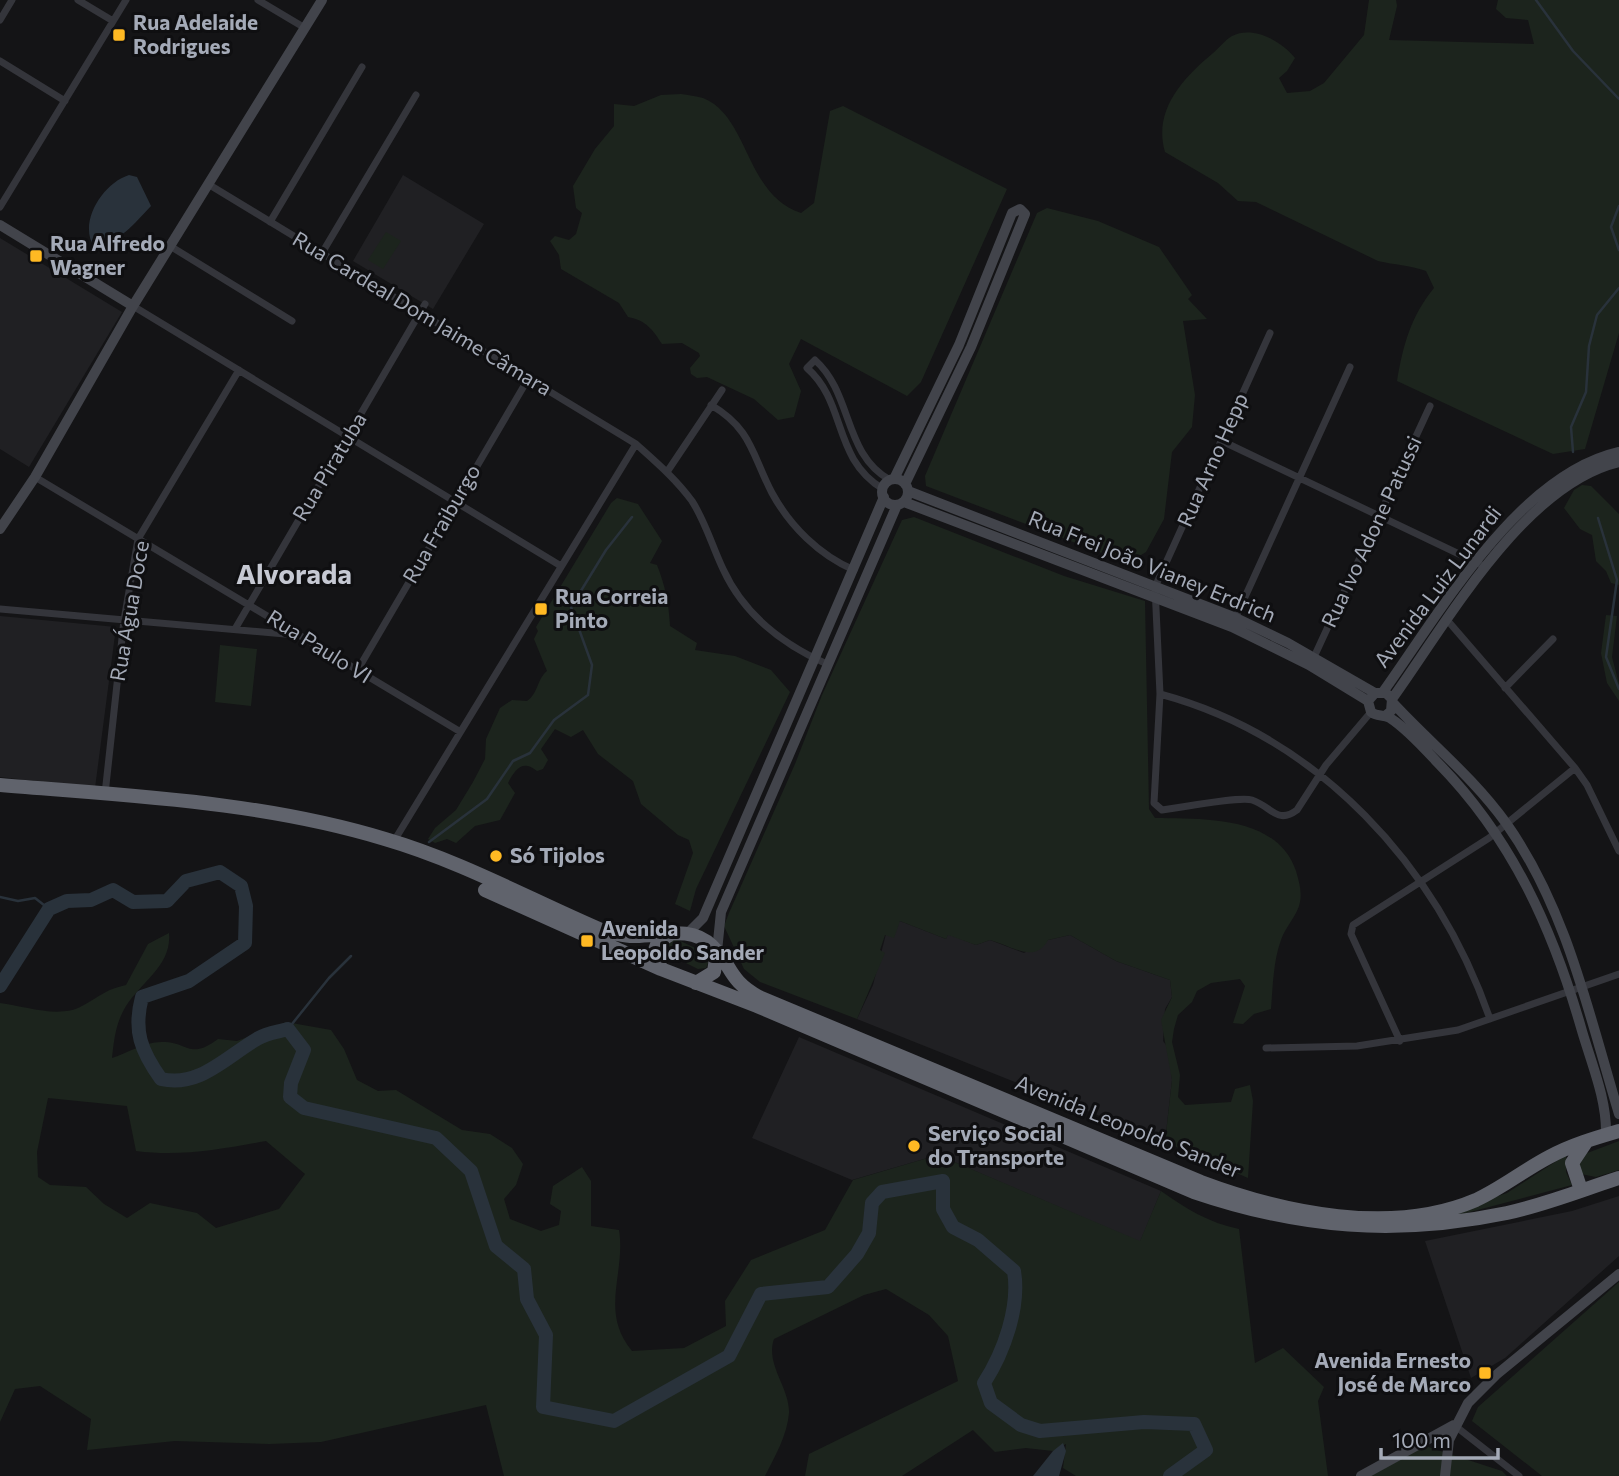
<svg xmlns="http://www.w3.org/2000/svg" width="1619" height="1476" viewBox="0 0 1619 1476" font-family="Commissioner,sans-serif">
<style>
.built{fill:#202023}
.green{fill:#1c241d;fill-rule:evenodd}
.water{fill:#29323b}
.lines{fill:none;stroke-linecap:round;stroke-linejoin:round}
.stream{stroke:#29323b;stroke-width:2.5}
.river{stroke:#29323b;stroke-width:14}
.street{stroke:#34353b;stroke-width:7}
.secondary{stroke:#42444b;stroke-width:10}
.highway{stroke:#60636c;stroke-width:14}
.poi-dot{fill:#ffb923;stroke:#0f0f11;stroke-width:2.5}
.labels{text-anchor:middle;stroke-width:6;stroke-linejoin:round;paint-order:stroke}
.poi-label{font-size:21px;font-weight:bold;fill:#a4aab7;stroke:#0f0f11;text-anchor:start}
.street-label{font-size:21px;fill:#a4aab7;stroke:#0f0f11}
.district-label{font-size:28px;font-weight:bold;fill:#c6c9d3;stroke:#0f0f11}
</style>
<rect width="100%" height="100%" fill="#141416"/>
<path class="built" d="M403 175 484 224 433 309 353 261Z
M0 238 122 312 29 467 0 449Z
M0 616 116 627 95 788 0 777Z
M900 921 946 939 948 934 976 945 990 940 1024 953 1048 940 1070 935 1116 961 1170 980 1172 997 1165 1009 1163 1041 1169 1049 1172 1080 1165 1142 857 1019 873 985 886 934Z
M799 1037 1161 1191 1140 1242 938 1155 852 1180 752 1138Z
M1619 1196V1256L1505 1358 1471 1378 1425 1241 1572 1211Z"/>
<path class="green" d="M1369 0H1396L1397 6 1389 40 1534 44 1528 20 1506 18 1496 9 1498 0H1619V333L1585 449 1553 454 1397 381C1403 345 1411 316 1434 288L1426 271C1409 265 1395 265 1378 261L1256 202 1238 201 1218 183 1165 152C1153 111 1182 79 1212 54 1218 49 1225 40 1232 36 1254 25 1282 42 1295 58L1287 71 1279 78 1287 93 1310 91 1324 83 1364 35Z
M681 94C688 95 696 96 703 98 749 116 745 195 801 213L814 203 830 111 843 106 1007 189 921 382 907 396 801 339 789 364 801 391 794 417 778 420 754 399 707 377 697 378 691 374 690 368 700 356 699 353 682 343 662 344C653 330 646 320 628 317L619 303 561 269 559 255 550 241 555 236 569 240 576 234 582 213 576 208 573 186 595 149 614 126V104L634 106 661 95Z
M1047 208 1098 221 1159 247 1192 295 1188 299 1207 319 1183 321 1195 395 1192 427 1172 452 1164 519 1146 552 1128 563 926 486 925 476 1037 213Z
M386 232 401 241 383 269 368 260Z
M1582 485 1591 486 1619 514V585L1611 583 1606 571 1596 561 1592 535 1580 529 1564 508 1574 490Z
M617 498 638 504 662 541 650 563 657 565C665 585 669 604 670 626L697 643 695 650 735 656 771 670 790 692 696 889 690 911 675 904 693 853 689 840 678 835 641 804 633 781 598 754 583 730 571 737 555 729 541 749 548 760 543 769 537 771C523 759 515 769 508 783L515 793 500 820 475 826 456 843 447 839 435 843 428 839 435 828 456 810 473 782 485 759 486 739 500 708 512 700 527 701C538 694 537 679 547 671L534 639 538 631 536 627 611 503Z
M914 517 1064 576 1145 601 1149 809 1155 818C1203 819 1277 815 1296 871 1299 881 1302 892 1300 902 1298 915 1285 927 1281 940 1273 962 1273 986 1271 1009L1254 1014 1243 1024 1233 1023 1245 986 1240 979 1211 983 1197 991 1192 1002 1178 1015 1174 1029 1172 1042 1180 1075 1178 1097 1185 1105 1231 1102 1235 1089 1250 1085 1253 1101 1248 1178 1165 1142 1172 1080 1161 1020 1172 997 1170 980 1116 961 1070 935 1048 940C1035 965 1010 945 990 940L976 945 948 935 946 939 900 921 894 938 885 935 880 950 885 953 857 1019 760 982 744 969 724 926 729 913 795 764 822 695 902 520Z
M1606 615 1617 616 1612 657 1619 684V701L1607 683 1601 653Z
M220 645 257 649 251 706 215 702Z
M169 933C172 965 142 981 126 1006 116 1022 114 1039 112 1058 127 1053 145 1042 161 1042 189 1041 188 1061 218 1039L237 1041 286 1022 331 1030 344 1049 357 1080 378 1091 396 1090 462 1130 490 1134 512 1148 523 1164 516 1185 504 1199 510 1219 541 1231 559 1225 561 1211 550 1204 553 1186 582 1167 591 1181V1226L619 1230C626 1274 599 1311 632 1351L684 1348 726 1326 725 1301 751 1260 825 1230 853 1180 938 1155 1140 1241 1161 1191C1185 1208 1209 1223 1239 1229L1255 1363 1283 1348 1324 1387 1318 1401 1328 1476H1076L1063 1468 1066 1444 1053 1451 1026 1448 995 1452 973 1430 902 1476H805L809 1454 958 1381 948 1336 929 1315 886 1289 864 1295 774 1339C765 1364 790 1388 789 1413 787 1436 775 1456 765 1476H504L486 1405 321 1442 269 1444 175 1441 87 1450 91 1419 40 1386 15 1389 0 1422V1003C25 1006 59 1019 82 1006 101 996 104 990 126 985L148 944ZM48 1098 127 1106 136 1151C181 1157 222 1149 266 1141L305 1174 279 1209 216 1228 197 1213 150 1203 127 1218 104 1204 86 1187 50 1185 38 1177 37 1152Z
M676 939 704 952 709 961 706 968 698 969 662 951 664 945Z
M1619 1141V1170L1596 1177 1581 1174 1578 1163 1582 1155Z
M1566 1155V1172L1572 1185 1451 1217 1452 1212 1507 1193Z
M1619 1282V1476H1542L1472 1421 1478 1407Z
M1425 1446 1502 1471 1507 1476H1370Z"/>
<path class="water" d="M129 175 137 177 151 206C133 225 121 241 94 247 78 222 103 183 129 175Z
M1063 1443 1066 1451 1059 1476H1033L1053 1451Z"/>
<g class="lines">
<path class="stream" d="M1536 0 1573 51 1619 99
M1619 206 1611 227 1619 250
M1573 452 1571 427 1586 392 1589 346 1597 315 1619 288
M1598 518 1617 580 1606 657 1619 689
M429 842 487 799 513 761 530 753 554 720 588 695 592 665 571 607 606 550 632 517
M0 897 18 901 35 898 49 909
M288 1029 329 978 351 956"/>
<path class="river" d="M0 986 49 909 67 901 91 900 113 890 133 902 167 901 186 881 220 872 241 886 246 906 245 943 189 981 142 997C133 1031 141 1051 161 1079 199 1088 226 1057 257 1039 266 1033 278 1032 288 1029L304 1050 291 1083 290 1097 304 1108 436 1138 471 1171 496 1246 524 1269 527 1299 546 1335 543 1407 614 1421 729 1356 761 1294 828 1287 857 1254 869 1233 872 1203 882 1192 943 1181V1209L953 1227 978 1240 1014 1271C1020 1307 1004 1352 984 1383L991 1403 1021 1425 1040 1431 1144 1422 1194 1424 1206 1450 1170 1476"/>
<path class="street" d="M78 0 113 21
M258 0 305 28
M0 20 12 0
M0 61 65 101
M208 184 636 444C656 462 676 479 692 501 706 523 712 546 723 569 744 615 782 644 827 664
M0 207 126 0
M270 222 362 67
M170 246 292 321
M322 253 416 95
M133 306 561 566
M1270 333 1155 587 1160 694 1154 803 1162 810C1180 808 1239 796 1252 800 1271 806 1277 825 1297 810L1326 765 1371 712
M711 405C752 429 752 455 772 493 790 526 819 555 854 570
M1222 441 1480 564
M667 472 722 390
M35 477 459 731
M883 489C832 458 847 403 807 368L815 360C853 394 843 454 890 480
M0 609 296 635
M1234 621 1350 367
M1448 621 1575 768 1587 785 1619 851
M235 629 425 304
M1314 657 1430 406
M357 671 528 379
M1505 688 1553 639
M1160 694C1319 737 1437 866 1490 1019
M105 794 124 620 138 539 239 370
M394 841 636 444
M1400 1041 1351 934 1353 925 1489 838 1575 768
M1266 1048 1357 1046 1458 1030 1619 974
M1454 1425 1519 1476"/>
<path class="secondary" d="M0 225 133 306
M894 479 959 345 1012 213 1020 209 1025 214 971 347 905 484
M882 492a13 13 0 1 1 26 0a13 13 0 1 1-26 0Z
M908 491 1236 618 1288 643 1375 693
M904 502 1232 627 1309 665 1368 701
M0 529 35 477 133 306 322 0
M1383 692C1441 611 1518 475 1619 452
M1392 699C1446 624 1524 484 1619 462
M1393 703C1430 743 1473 777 1506 823 1567 909 1589 1015 1619 1114
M1385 716 1391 711 1392 699 1386 693H1375L1368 701 1371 712C1377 717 1383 714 1390 718 1407 729 1423 747 1437 762 1512 838 1553 929 1582 1031 1592 1065 1607 1100 1606 1135
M687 934 703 918 884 497
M717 951 721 912 897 505
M1361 1476 1454 1425
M1445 1476 1449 1440 1468 1403 1496 1375 1619 1274"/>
<path class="highway" d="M0 785C129 796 260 801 385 839 461 861 533 901 606 932 615 933 624 936 633 936 659 937 690 924 712 946 733 966 727 979 759 997L1201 1182C1284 1213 1392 1236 1476 1200 1502 1188 1524 1170 1549 1157 1571 1145 1595 1138 1619 1131
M485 890 661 969 757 1006 1194 1192C1300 1228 1396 1236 1507 1213 1545 1205 1582 1190 1619 1178
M661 969 655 950 658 942 674 932
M696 983 714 972 717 951
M1581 1190 1572 1163 1586 1142"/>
</g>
<g class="poi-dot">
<rect x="112" y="28" width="14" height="14" rx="3.5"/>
<rect x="29" y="249" width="14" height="14" rx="3.5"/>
<rect x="534" y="602" width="14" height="14" rx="3.5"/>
<circle cx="496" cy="856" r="7"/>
<rect x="580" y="934" width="14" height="14" rx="3.5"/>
<circle cx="914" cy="1146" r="7"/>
<rect x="1478" y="1366" width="14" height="14" rx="3.5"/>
</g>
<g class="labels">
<g class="poi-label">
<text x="133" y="30">Rua Adelaide<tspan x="133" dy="24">Rodrigues</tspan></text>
<text x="50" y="251">Rua Alfredo<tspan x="50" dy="24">Wagner</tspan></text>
<text x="555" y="604">Rua Correia<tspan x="555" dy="24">Pinto</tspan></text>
<text x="510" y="863">Só Tijolos</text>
<text x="601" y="936">Avenida<tspan x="601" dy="24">Leopoldo Sander</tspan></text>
<text x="928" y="1141">Serviço Social<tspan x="928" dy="24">do Transporte</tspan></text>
<text x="1471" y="1368" text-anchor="end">Avenida Ernesto<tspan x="1471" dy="24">José de Marco</tspan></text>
</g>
<g class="street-label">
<text transform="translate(422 314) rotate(31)" y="7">Rua Cardeal Dom Jaime Câmara</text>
<text transform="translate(1213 460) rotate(-66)" y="7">Rua Arno Hepp</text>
<text transform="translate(330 467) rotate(-59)" y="7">Rua Piratuba</text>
<text transform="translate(442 524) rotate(-60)" y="7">Rua Fraiburgo</text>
<text transform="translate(1372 532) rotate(-65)" y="7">Rua Ivo Adone Patussi</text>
<text transform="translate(1152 567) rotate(22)" y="7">Rua Frei João Vianey Erdrich</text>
<text transform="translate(1438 587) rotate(-53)" y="7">Avenida Luiz Lunardi</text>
<text transform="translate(130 611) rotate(-80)" y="7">Rua Água Doce</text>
<text transform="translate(319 647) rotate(32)" y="7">Rua Paulo VI</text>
<text transform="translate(1128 1127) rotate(22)" y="7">Avenida Leopoldo Sander</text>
</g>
<g class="district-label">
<text x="294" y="584">Alvorada</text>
</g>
</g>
<path d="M1381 1448v10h117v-10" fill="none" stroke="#a4aab7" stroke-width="3.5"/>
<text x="1392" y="1448" font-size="21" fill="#a4aab7" stroke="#0f0f11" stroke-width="5" paint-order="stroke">100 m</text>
</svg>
